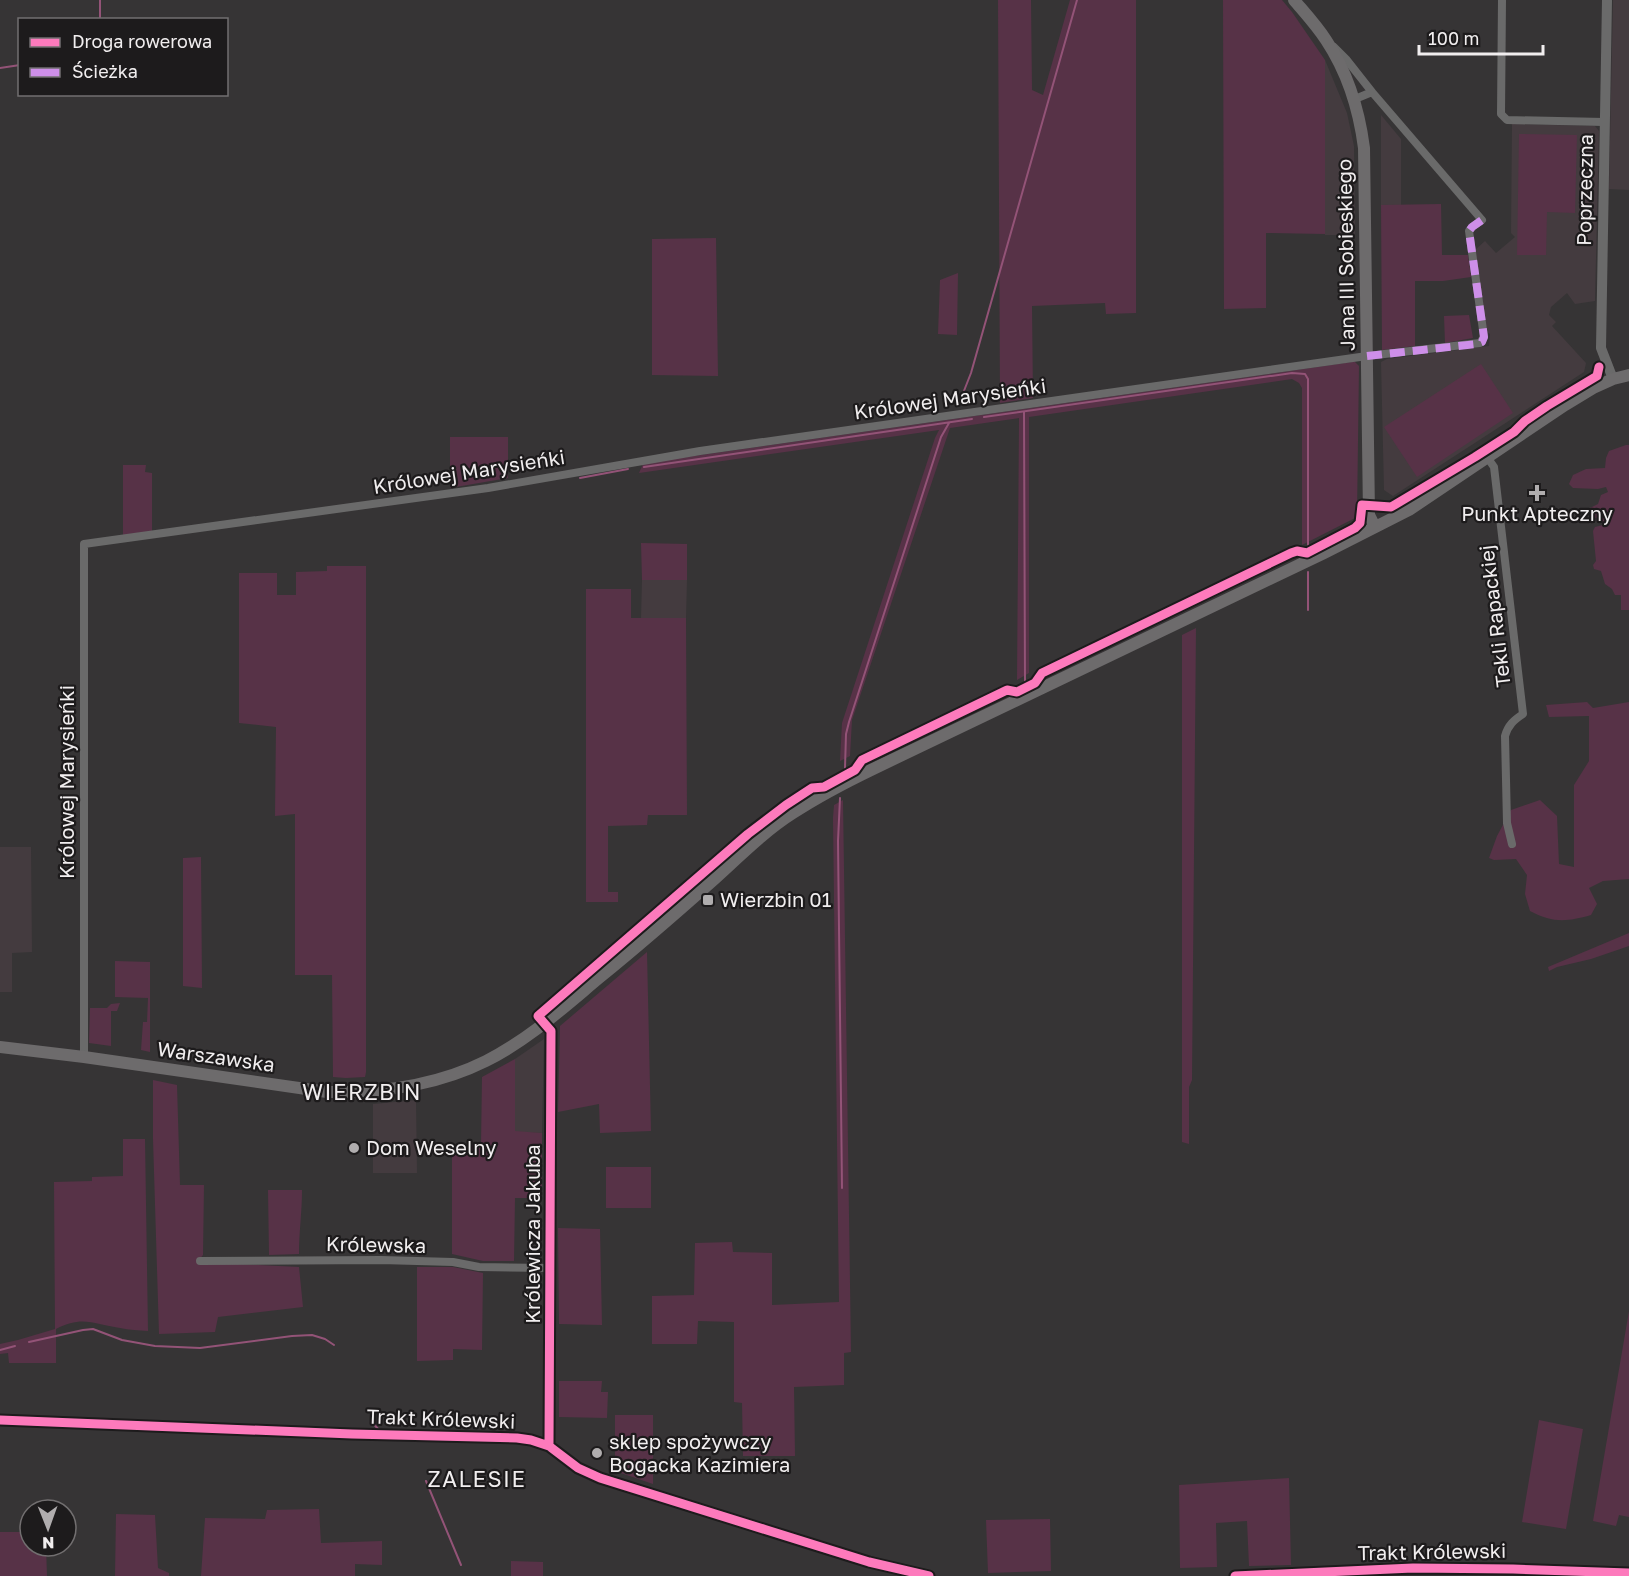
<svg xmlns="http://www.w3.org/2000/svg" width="1629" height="1576" viewBox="0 0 1629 1576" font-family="'Golos Text',sans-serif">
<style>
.built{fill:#443b3f}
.green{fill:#573247}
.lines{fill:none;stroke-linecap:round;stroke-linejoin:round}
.stream{stroke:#935377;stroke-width:2}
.minor{stroke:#6a6a6a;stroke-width:8}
.tertiary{stroke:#6a6a6a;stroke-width:10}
.secondary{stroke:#6d6b6c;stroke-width:12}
.quiet{stroke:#ce8fe9;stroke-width:8;stroke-dasharray:15 8;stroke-linecap:butt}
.cycleway-casing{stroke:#1d1b1c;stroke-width:13}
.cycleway{stroke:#fd7abc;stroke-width:9}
.poi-dot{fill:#b0adae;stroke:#1d1b1c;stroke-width:2}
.labels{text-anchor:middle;stroke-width:4.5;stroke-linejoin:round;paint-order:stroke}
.street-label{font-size:20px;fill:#f1eeef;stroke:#1d1b1c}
.poi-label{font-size:20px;fill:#f1eeef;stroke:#1d1b1c;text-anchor:start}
.quarter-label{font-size:22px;letter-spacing:1.5px;fill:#f1eeef;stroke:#1d1b1c}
</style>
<rect width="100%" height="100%" fill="#363435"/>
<path class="built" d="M1613 0H1629V190L1609 189Z
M1325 60 1347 113 1354 146 1355 235H1325Z
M1381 115 1401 139V205H1381Z
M1512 124 1595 126 1599 131 1595 301 1575 304 1567 293 1551 307 1549 315 1556 322 1552 326 1586 363 1584 372 1393 496 1384 490 1381 362 1387 359 1489 346 1490 334 1487 332 1475 250 1485 241 1496 253 1515 237 1511 233Z
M642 580H687L686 618H641Z
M0 847H31L32 952 12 953V992H0Z
M544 1039 542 1133 515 1132V1059Z
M416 1100 417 1173H373V1104Z"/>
<path class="green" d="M998 0H1031L1032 90 1043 95 1070 0H1136V313L1106 314 1105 303 1032 306 1033 398 1000 403Z
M1223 0H1282L1292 12 1325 60V234L1266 233V308L1224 309Z
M1519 134 1577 135 1575 213 1547 212 1546 255H1517Z
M1441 204 1442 255H1468L1471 277 1443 281H1415V346L1382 350 1381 205Z
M716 238 718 376 652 375V239Z
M958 273 957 335 938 334 940 280Z
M1469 315 1473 338 1445 343 1444 316Z
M1352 362H1355L1359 366 1357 517 1302 545V388L1299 383 1292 379 1029 417V673L1017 680 1019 418 950 428 852 720 850 756 840 761 842 723 935 438 939 430 639 473 643 464 673 459Z
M1481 364 1513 413 1417 477 1384 427Z
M450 437H508V478L450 488Z
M1626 445H1629V610H1621V595H1615L1612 589 1605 584 1601 571 1594 569 1593 565 1596 561 1593 531 1595 527 1603 525 1601 517 1590 519V508L1598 504 1601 495 1608 492 1606 487 1598 489 1573 488 1569 484 1573 475 1586 469 1605 468 1606 458 1609 451Z
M123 465H146L145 472 152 473V531L123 535Z
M641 543 687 544V580H642Z
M327 566H366V1072L365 1077 346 1078 333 1077 332 975H295V814L275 816 276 727 239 723V573H277V595H296V572L327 571Z
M586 589H631V618H686L687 815H648L647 825 608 826V892H618V902H586Z
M1196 628 1192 1080 1189 1087V1144L1182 1142V635Z
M1587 702 1593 708 1629 702V879L1603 881 1589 888 1597 904 1591 915C1566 922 1553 923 1530 911L1525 894 1527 875 1516 859 1494 860 1489 858 1497 836 1511 810 1540 800 1557 816 1559 864 1574 867V785L1589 761V716L1549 717 1546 705Z
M843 800 851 1352 844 1353V1385L794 1387 795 1456H743L742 1403 734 1402V1322L698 1321 697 1344H652V1296L694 1295 695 1243 732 1242 733 1252 772 1253V1305L839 1302 833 818 834 805Z
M201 857 202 988 183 986V858Z
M1629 933V946L1591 959 1557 967 1549 971 1548 967Z
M647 952 651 1131 600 1133 599 1104 558 1112 560 1026Z
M115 961 150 962V1052L141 1050 143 1022H147L148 998 115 997Z
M120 1003 117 1011H111V1046L89 1043 90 1008H107L111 1004Z
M515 1059V1131L542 1133V1198H515L514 1261H483L452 1254V1147L481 1144 482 1077Z
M153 1080 177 1085 180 1185H204L203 1255 197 1262 299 1267 303 1307 218 1317 215 1332 159 1334 153 1139Z
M123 1139H145L148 1331C139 1330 129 1330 120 1328 94 1324 82 1315 56 1329V1363H9L8 1353 0 1354V1344L18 1340 55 1329 54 1182 92 1181V1177L123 1176Z
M606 1167H651V1208H606Z
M268 1190H302C302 1212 299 1232 299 1254L269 1255Z
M558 1228 600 1229 602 1325 559 1324Z
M417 1267H453L483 1273 482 1350 453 1349V1360L417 1361Z
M1629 1311V1517L1619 1515 1616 1526 1593 1521Z
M559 1381H602L601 1392H608L607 1418 559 1417Z
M615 1415H653V1484L615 1471Z
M1539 1420 1583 1429 1566 1529 1522 1522Z
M1289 1478 1291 1565 1249 1566 1247 1521 1216 1523 1217 1567 1180 1568 1179 1485Z
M319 1509 321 1543 382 1541V1565L355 1564V1576H201L205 1518 265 1519 267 1510Z
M116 1514 155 1515 158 1568 169 1573V1576H115Z
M1050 1519 1051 1571 988 1573 986 1520Z
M0 1532H30V1546H46L47 1576H0Z
M511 1561 543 1562V1576H511Z"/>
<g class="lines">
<path class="stream" d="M100 20V0
M0 68 20 65
M958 406 971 373 1077 0
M1024 412 1025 683
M984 417 1292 373 1305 374 1308 379V545
M644 467 972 419
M580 478 628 469
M1308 572V610
M845 768 846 734 849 722 941 437 949 423
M840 798 838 841 842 1188
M29 1342 83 1330 93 1329 122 1340 155 1346 200 1348 292 1336 312 1335 325 1339 334 1345
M0 1350 15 1346
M371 1421 379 1430
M426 1481 461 1565"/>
<path class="minor" d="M1502 0 1501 114 1507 120 1604 122
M1334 47 1346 59 1372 92
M1487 457 1494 467 1523 714C1514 720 1508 725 1505 736L1507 823 1512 844
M545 1023 551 1031 549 1446
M84 1057V544L488 488 700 451 1367 356 1480 343 1484 337 1469 231 1472 227 1482 220 1372 92 1355 99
M200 1261 381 1260 453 1262 479 1267 551 1268"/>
<path class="tertiary" d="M1607 0 1601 348 1613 379
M0 1420 352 1434 517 1438 531 1440 549 1446 578 1468 600 1478 869 1562 929 1576
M1235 1576 1413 1568 1513 1569 1629 1573"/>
<path class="secondary" d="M1294 0C1305 13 1317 26 1326 40 1348 73 1359 109 1364 148L1369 515 1375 527
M0 1047 84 1057 327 1092C380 1093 438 1085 486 1061 528 1040 563 1008 599 978 637 947 674 915 710 883 737 859 763 832 793 813 819 796 846 782 873 769L1324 553 1409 510 1565 405 1593 388 1613 379 1629 375"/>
<path class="quiet" d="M1367 356 1477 344 1482 342 1484 337 1469 231 1472 227 1482 220"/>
<g class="cycleway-casing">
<path id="cycleway" d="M0 1420 352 1434 517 1438 531 1440 549 1446 578 1468 600 1478 869 1562 929 1576
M549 1446 551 1031 538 1016 748 834 786 805 812 788 824 787 855 770 862 760 1007 690 1017 692 1035 683 1042 673 1291 553 1297 551 1307 553 1355 528 1360 523 1362 505 1391 507 1475 457 1514 432 1525 421 1547 406 1597 376 1599 367
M1235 1576 1413 1568 1513 1569 1629 1573"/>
</g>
<use href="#cycleway" class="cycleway"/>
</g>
<g class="poi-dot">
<path d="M1534 484h6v6h6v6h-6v6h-6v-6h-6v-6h6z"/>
<rect x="702" y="894" width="12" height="12" rx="3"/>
<circle cx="354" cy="1148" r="6"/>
<circle cx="597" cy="1453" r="6"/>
</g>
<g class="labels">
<g class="street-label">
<text transform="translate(1585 190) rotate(-89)" y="7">Poprzeczna</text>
<text transform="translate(1346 255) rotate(-91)" y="7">Jana III Sobieskiego</text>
<text transform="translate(950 399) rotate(-8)" y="7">Królowej Marysieńki</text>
<text transform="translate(469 472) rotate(-9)" y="7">Królowej Marysieńki</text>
<text transform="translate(1495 616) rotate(-97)" y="7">Tekli Rapackiej</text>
<text transform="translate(67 782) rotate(-90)" y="7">Królowej Marysieńki</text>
<text transform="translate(216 1057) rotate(8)" y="7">Warszawska</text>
<text transform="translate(533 1234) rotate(-90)" y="7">Królewicza Jakuba</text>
<text transform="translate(376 1245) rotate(1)" y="7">Królewska</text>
<text transform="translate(441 1419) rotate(2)" y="7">Trakt Królewski</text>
<text transform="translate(1432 1552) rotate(-1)" y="7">Trakt Królewski</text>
</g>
<g class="poi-label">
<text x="1537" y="521" text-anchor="middle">Punkt Apteczny</text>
<text x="720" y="907">Wierzbin 01</text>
<text x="366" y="1155">Dom Weselny</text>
<text x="609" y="1449">sklep spożywczy<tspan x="609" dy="23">Bogacka Kazimiera</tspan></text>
</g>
<g class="quarter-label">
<text x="362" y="1100">WIERZBIN</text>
<text x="477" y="1487">ZALESIE</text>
</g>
</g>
<rect x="18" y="18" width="210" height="78" fill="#1d1b1c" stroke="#726f70" stroke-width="1.5"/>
<rect x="30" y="38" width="30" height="9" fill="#fd7abc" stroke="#726f70" stroke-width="1.5"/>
<text x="72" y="48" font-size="18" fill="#f1eeef">Droga rowerowa</text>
<rect x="30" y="68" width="30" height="9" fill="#ce8fe9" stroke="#726f70" stroke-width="1.5"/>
<text x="72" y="78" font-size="18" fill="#f1eeef">Ścieżka</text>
<g transform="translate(48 1528) rotate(179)"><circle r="28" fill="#1d1b1c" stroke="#726f70" stroke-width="1.5"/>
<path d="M0-4.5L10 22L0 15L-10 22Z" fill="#b0adae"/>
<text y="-9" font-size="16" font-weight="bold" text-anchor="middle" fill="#f1eeef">N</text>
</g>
<path d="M1419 45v9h124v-9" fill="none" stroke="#f1eeef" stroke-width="3"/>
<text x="1428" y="45" font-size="18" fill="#f1eeef" stroke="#1d1b1c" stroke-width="4.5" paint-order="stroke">100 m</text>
</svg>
